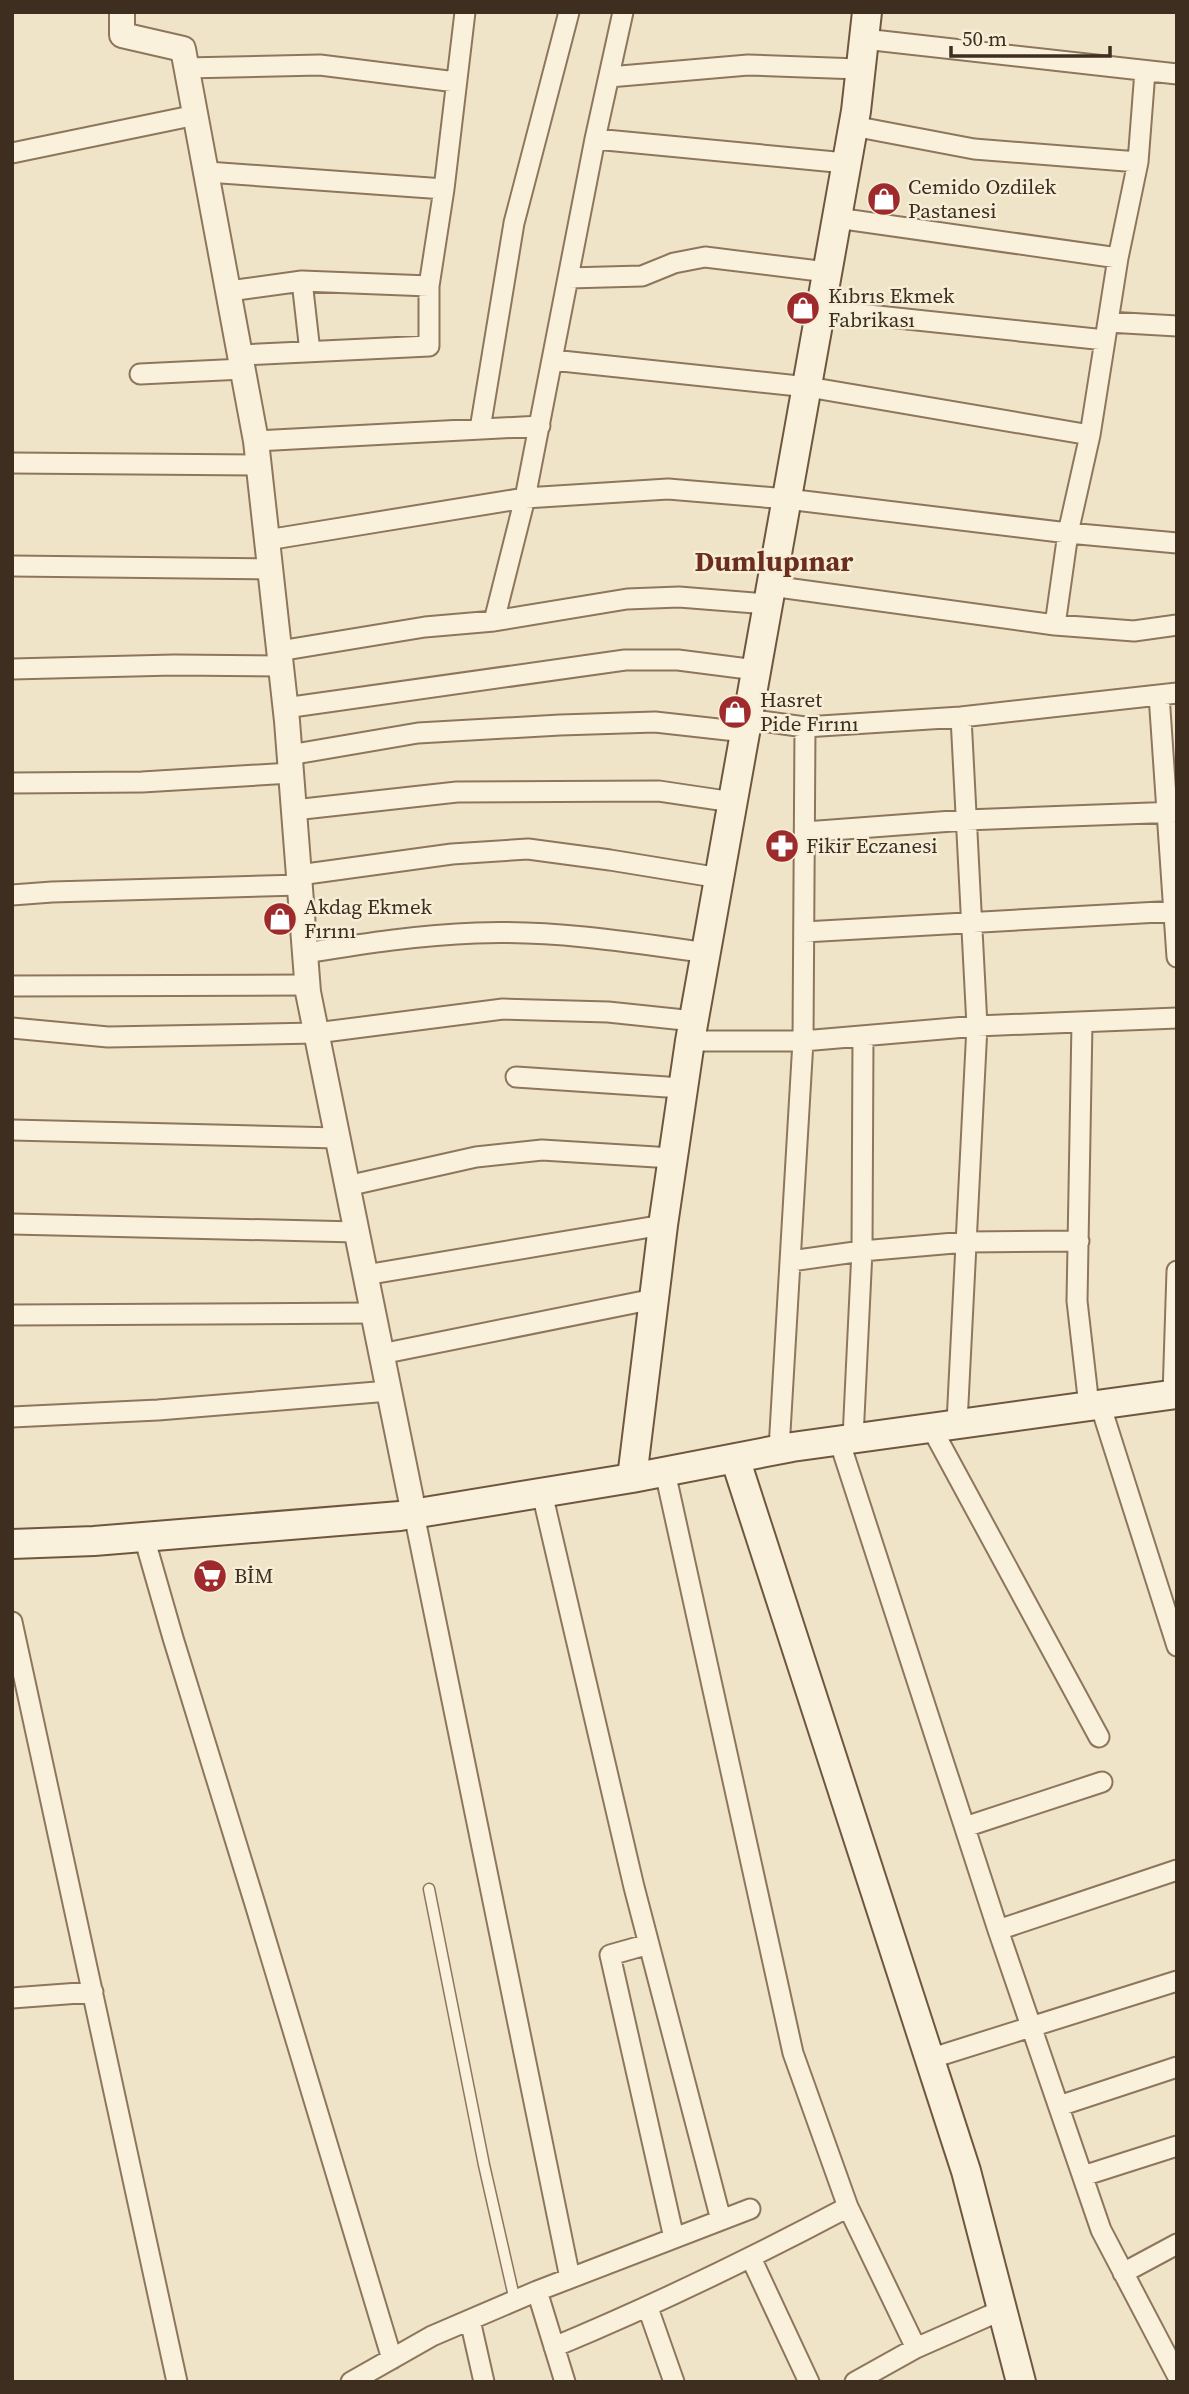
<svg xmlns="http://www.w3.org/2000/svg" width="1189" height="2394" viewBox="0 0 1189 2394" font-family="'Source Serif 4',serif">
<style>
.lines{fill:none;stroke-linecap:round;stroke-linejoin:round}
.service-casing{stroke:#8d765c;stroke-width:13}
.minor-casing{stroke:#8d765c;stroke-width:23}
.tertiary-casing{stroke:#8d765c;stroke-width:28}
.secondary-casing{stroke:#6f573f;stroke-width:32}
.service{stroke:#faf1dc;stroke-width:10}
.minor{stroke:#faf1dc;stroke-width:19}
.tertiary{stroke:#faf1dc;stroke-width:24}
.secondary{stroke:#faf1dc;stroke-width:28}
.labels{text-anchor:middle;stroke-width:5;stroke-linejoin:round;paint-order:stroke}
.poi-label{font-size:21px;fill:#3d2e20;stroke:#f7eed8;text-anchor:start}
.district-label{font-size:28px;font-weight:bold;fill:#6b2e1e;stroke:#f7eed8}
</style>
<rect width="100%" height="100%" fill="#f0e4c8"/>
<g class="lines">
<g class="service-casing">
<path id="service" d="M429 1889 484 2165 515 2301"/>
</g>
<g class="minor-casing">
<path id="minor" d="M864 39 1177 74
M185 68 320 65 456 82
M609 77 748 65 859 69
M853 126 974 149 1138 162
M595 139 846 163
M12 153 196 115
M207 172 444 189
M837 218 1118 258
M568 278 642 276 674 263 705 257 827 272
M302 281 310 352
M229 291 302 281 429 286
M821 310 1105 340
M1108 322 1177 326
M241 355 429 346V286L444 189 465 12
M552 360 808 387 1090 435
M140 374 243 369
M480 429 514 223 569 12
M256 441 540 426
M12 463 259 465
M267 540 525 498 668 489 787 499 1068 533 1177 543
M12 566 270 569
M771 586 1055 625 1134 631 1177 625
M494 621 525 498 595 139 623 12
M1055 625 1068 533 1090 435 1118 258 1138 162 1145 71
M279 651 425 627 494 621 627 599 679 597 768 604
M12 669 174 665 281 666
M1159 695 1177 957
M285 708 625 660H678L756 670
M747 719 805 727 961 717 1177 693
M289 755 418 733 560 725 655 722 745 732
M12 783 142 782 291 773
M294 810 457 792 659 791 733 802
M805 832 966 820 1177 812
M299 875 452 854 528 849 610 860 720 878
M12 895 52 892 300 885
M804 932 1177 911
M305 953C362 944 418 935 476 933 553 930 630 942 707 953
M12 986 308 985
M1082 1023 1077 1301 1089 1406
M12 1028 108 1037 316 1033 503 1009 608 1012 694 1021
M690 1041H803L977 1026 1177 1018
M516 1077 682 1088
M12 1130 338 1138
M347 1186 476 1157 542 1150 672 1158
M12 1224 357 1232
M791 1261 862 1251 966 1242 1079 1241
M365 1275 663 1225
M12 1315 373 1313
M381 1354 654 1299
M1173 1395 1177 1271
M1100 1404 1177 1646
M12 1417 158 1410 389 1391
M957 1423 977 1026 961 717
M931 1427 1099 1737
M853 1438 862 1251 863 1036
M839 1440 998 1930 1101 2230 1177 2375
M779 1449 803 1041 805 727
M665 1472 793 2053 848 2207 916 2348
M542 1493 634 1887 721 2220
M414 1514 570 2278
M144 1537 173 1638 255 1904 392 2359
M12 1622 177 2382
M965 1827 1102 1782
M998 1930 1177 1870
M649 1944 610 1955 674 2238
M12 1998 93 1992
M929 2059 1177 1981
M1059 2106 1177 2067
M1083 2176 1177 2146
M751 2258 809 2382
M1123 2273 1177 2244
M537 2291 565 2382
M648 2308 674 2382
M470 2320 484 2382
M554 2347C655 2305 752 2258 848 2207
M351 2382 432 2336 537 2291 750 2209
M855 2382 916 2348 1002 2310"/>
</g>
<g class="tertiary-casing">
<path id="tertiary" d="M122 12V35L183 49 256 441 287 721 308 992 414 1514"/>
</g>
<g class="secondary-casing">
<path id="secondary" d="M735 1458 966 2171 1021 2382
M632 1478 663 1225 690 1041 856 111 867 12
M12 1544 94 1541 400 1516 632 1478 792 1447 1177 1394"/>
</g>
<use href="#service" class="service"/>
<use href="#minor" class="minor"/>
<use href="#tertiary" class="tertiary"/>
<use href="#secondary" class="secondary"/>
</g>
<defs>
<g id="shop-disc" transform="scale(1.75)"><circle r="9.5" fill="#9e2a2b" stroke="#f7eed8"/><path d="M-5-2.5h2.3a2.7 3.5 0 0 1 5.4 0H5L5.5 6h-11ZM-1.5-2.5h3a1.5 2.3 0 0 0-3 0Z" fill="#fff"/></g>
<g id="pharmacy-disc" transform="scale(1.75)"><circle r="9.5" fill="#9e2a2b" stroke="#f7eed8"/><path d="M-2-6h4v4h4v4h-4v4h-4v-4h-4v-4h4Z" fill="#fff"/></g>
<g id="supermarket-disc" transform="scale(1.75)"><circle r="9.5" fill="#9e2a2b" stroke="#f7eed8"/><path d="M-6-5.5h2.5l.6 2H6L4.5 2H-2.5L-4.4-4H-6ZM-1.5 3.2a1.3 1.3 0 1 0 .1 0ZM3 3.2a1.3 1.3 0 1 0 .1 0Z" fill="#fff"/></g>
</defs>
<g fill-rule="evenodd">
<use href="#shop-disc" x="884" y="199"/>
<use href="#shop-disc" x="803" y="308"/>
<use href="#shop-disc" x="735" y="712"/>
<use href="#pharmacy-disc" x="782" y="846"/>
<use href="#shop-disc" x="280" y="919"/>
<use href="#supermarket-disc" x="210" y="1576"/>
</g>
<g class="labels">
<g class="poi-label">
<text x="908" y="194">Cemido Ozdilek<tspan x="908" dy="24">Pastanesi</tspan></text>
<text x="828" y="303">Kıbrıs Ekmek<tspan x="828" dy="24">Fabrikası</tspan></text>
<text x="760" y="707">Hasret<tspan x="760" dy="24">Pide Fırını</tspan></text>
<text x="806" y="853">Fikir Eczanesi</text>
<text x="304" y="914">Akdag Ekmek<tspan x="304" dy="24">Fırını</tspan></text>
<text x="234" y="1583">BİM</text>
</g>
<g class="district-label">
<text x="774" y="571">Dumlupınar</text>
</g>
</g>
<rect width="1189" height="2394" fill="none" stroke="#3d2e20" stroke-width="28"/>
<path d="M951 46v10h159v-10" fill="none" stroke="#3d2e20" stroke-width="3.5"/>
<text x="962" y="46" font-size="21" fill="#3d2e20" stroke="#f7eed8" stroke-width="5" paint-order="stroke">50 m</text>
</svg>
